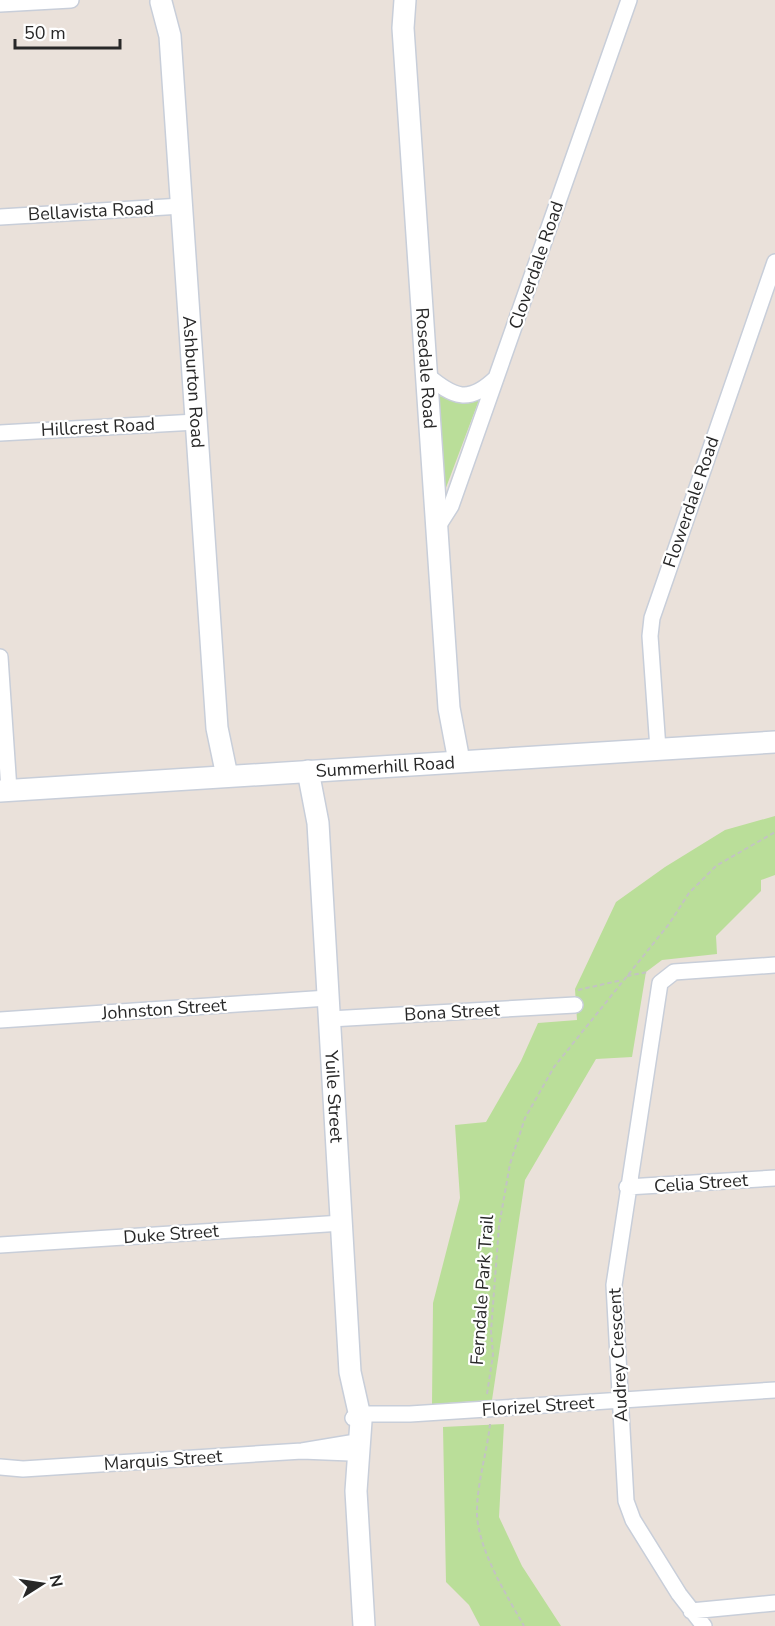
<svg xmlns="http://www.w3.org/2000/svg" width="775" height="1626" viewBox="0 0 775 1626" font-family="'Nunito Sans',sans-serif">
<style>
.green{fill:#bade99}
.lines{fill:none;stroke-linecap:round;stroke-linejoin:round}
.street-casing{stroke:#c8ced9;stroke-width:18}
.secondary-casing{stroke:#c8ced9;stroke-width:24}
.path{stroke:#c3c3c3;stroke-width:2;stroke-dasharray:4.5 3;stroke-linecap:butt}
.street{stroke:#fff;stroke-width:15}
.secondary{stroke:#fff;stroke-width:21}
.labels{text-anchor:middle;stroke-width:4.5;stroke-linejoin:round;paint-order:stroke}
.street-label{font-size:18px;fill:#282828;stroke:#fff}
</style>
<rect width="100%" height="100%" fill="#eae1da"/>
<path class="green" d="M436 395 460 402 479 400 444 493Z
M775 816V875L761 880V891L716 936 717 954 662 960 646 972 632 1057 596 1059 525 1180 492 1400 432 1404 433 1303 460 1198 455 1125 486 1122 521 1061 538 1023 577 1020 575 989 616 902 665 867 725 830Z
M504 1424 499 1517 522 1566 561 1626H480L469 1605 446 1582 443 1427Z"/>
<g class="lines">
<g class="street-casing">
<path id="street" d="M0 4 71 0
M0 217 182 206
M427 375C454 398 469 404 496 378
M0 433 196 422
M437 528 451 506 629 0
M0 657 9 790
M658 749 650 636 652 618 775 262
M330 1019 575 1005
M0 1020 328 998
M627 1187 775 1178
M0 1245 342 1223
M353 1418 361 1414H410L775 1390
M0 1467 23 1469 302 1451 350 1443 358 1447 350 1453 302 1451
M691 1611 775 1603
M704 1626 679 1594 633 1520 626 1501 614 1285 660 983 674 972 775 965"/>
</g>
<g class="secondary-casing">
<g id="secondary">
<path id="s1" d="M405 0 403 28 449 708 459 761"/>
<path id="s2" d="M161 2 170 36 217 728 227 776"/>
<path id="s3" d="M308 771 318 823 350 1372 361 1421 356 1491 364 1626"/>
<path id="s4" d="M0 791 775 742"/>
</g>
</g>
<path class="path" d="M627 976 648 972
M578 990 622 980
M487 1394 493 1355 491 1331 499 1226 510 1164 525 1118 554 1067 669 924 689 893 716 866 775 832
M490 1424C487 1453 476 1486 477 1516 480 1553 506 1594 524 1626"/>
<use href="#street" class="street"/>
<use href="#secondary" class="secondary"/>
</g>
<g class="labels">
<g class="street-label">
<text transform="translate(91 211) rotate(-3)" y="6">Bellavista Road</text>
<text transform="translate(536 265) rotate(-71)" y="6">Cloverdale Road</text>
<text dy="6" stroke="none"><textPath href="#s1" startOffset="369">Rosedale Road</textPath></text>
<text dy="6" stroke="none"><textPath href="#s2" startOffset="382">Ashburton Road</textPath></text>
<text transform="translate(98 427) rotate(-3)" y="6">Hillcrest Road</text>
<text transform="translate(691 502) rotate(-71)" y="6">Flowerdale Road</text>
<text dy="6" stroke="none"><textPath href="#s4" startOffset="386">Summerhill Road</textPath></text>
<text transform="translate(164 1009) rotate(-4)" y="6">Johnston Street</text>
<text transform="translate(452 1012) rotate(-3)" y="6">Bona Street</text>
<text dy="6" stroke="none"><textPath href="#s3" startOffset="327">Yuile Street</textPath></text>
<text transform="translate(701 1183) rotate(-4)" y="6">Celia Street</text>
<text transform="translate(171 1234) rotate(-4)" y="6">Duke Street</text>
<text transform="translate(482 1290) rotate(-86)" y="6">Ferndale Park Trail</text>
<text transform="translate(618 1355) rotate(-93)" y="6">Audrey Crescent</text>
<text transform="translate(538 1406) rotate(-4)" y="6">Florizel Street</text>
<text transform="translate(163 1460) rotate(-4)" y="6">Marquis Street</text>
</g>
</g>
<g transform="translate(42 1584) rotate(78)" stroke="#ffffff" stroke-width="4.5" paint-order="stroke">
<path d="M0-4.5L10 22L0 15L-10 22Z" fill="#282828"/>
<text y="-9" font-size="16" font-weight="bold" text-anchor="middle" fill="#282828">N</text>
</g>
<path d="M15 39v9h105v-9" fill="none" stroke="#282828" stroke-width="3"/>
<text x="24" y="39" font-size="18" fill="#282828" stroke="#ffffff" stroke-width="4.5" paint-order="stroke">50 m</text>
</svg>
